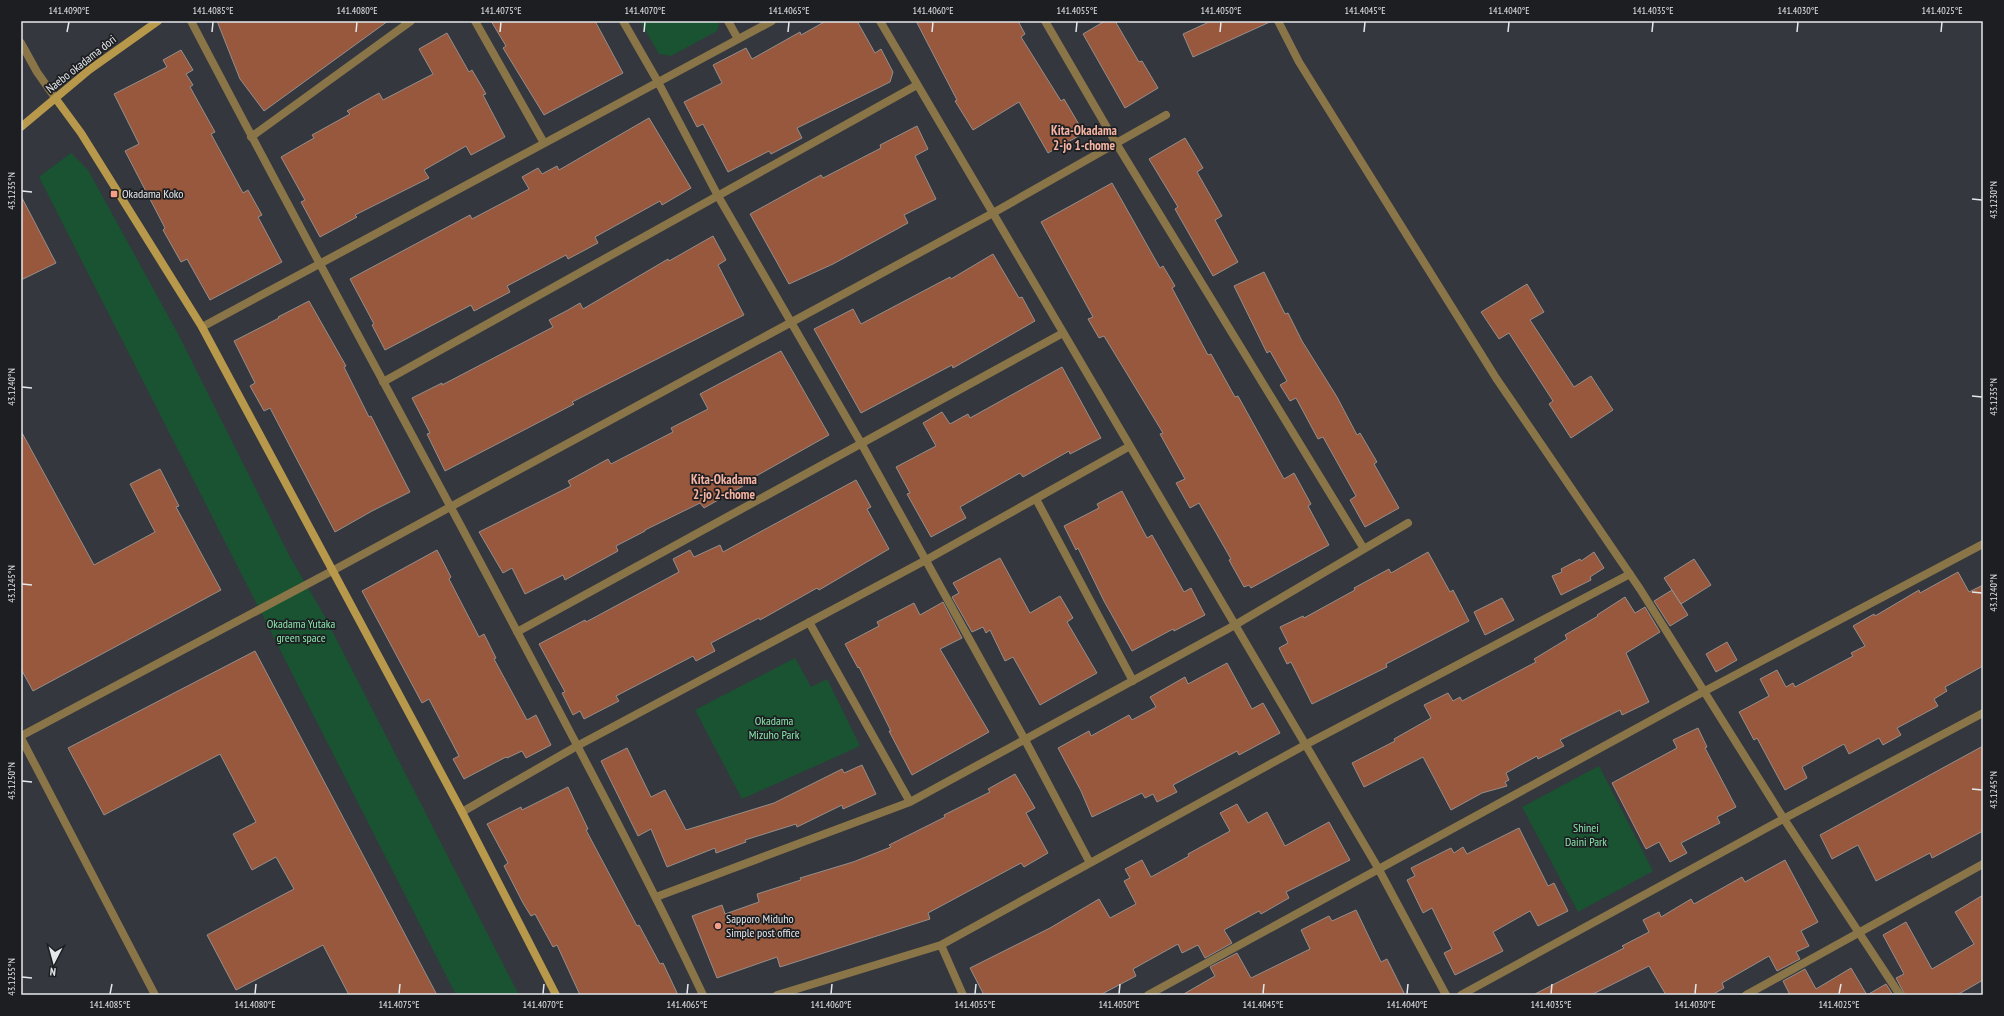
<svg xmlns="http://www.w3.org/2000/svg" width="2004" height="1016" viewBox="0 0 2004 1016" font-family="'PT Sans Narrow',sans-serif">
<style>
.green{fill:#195332}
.building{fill:#97583d;stroke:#968e8b}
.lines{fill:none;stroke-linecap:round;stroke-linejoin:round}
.street{stroke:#8a7548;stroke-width:8}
.secondary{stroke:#b8984b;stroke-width:8}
.ticks{fill:none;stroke:#e5e8eb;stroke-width:1.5}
.poi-dot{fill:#f49e88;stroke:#1d1e21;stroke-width:1.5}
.labels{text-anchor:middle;stroke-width:3.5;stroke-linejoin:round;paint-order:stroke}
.street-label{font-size:12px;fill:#e5e8eb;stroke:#1d1e21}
.poi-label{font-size:12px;fill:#e5e8eb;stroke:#1d1e21;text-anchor:start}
.park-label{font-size:12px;fill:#88e5aa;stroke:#1d1e21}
.neighbourhood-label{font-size:13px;font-weight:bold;fill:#f5b4a3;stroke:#1d1e21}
.neatline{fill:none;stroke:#e5e8eb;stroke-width:1.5}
.ticks-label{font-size:10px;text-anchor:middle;fill:#e5e8eb}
</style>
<rect width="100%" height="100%" fill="#34373d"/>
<path class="green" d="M640 21H717L719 24 717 31 671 56 659 54Z
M71 153 88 170 177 332 289 555 325 617 519 995H456L39 177Z
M795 658 811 687 827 679 860 746 742 799 695 710Z
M1599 766 1653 871 1578 912 1522 807Z"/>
<path class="building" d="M217 21H388L264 111 240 79Z
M491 21H595L623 73 544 115 503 48 506 46Z
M826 21H857L875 53 881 49 893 72 890 82 797 128 802 138 771 154 769 151 728 172 703 124 697 127 684 102 722 83 713 65 746 48 752 59 800 32 801 35Z
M916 21H1018L1025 34 1021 37 1061 101 1064 99 1084 133 1048 153 1019 102 973 130 955 101 957 100Z
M1105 21H1115L1139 62 1142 61 1158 88 1125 108 1083 34Z
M1211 21H1272L1193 57 1183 34Z
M447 33 469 72 472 70 486 94 483 95 505 137 471 155 466 146 424 170 429 178 355 215 357 217 320 237 301 202 305 200 281 157 314 138 312 135 350 114 347 111 379 93 383 100 433 74 419 49Z
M181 50 193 70 186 74 193 85 190 87 215 132 211 134 243 193 248 190 262 215 258 217 282 262 210 300 187 259 181 262 163 230 165 228 125 151 139 144 114 94 167 67 163 60Z
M649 118 691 188 662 205 660 201 595 237 598 243 568 259 566 255 507 286 510 292 474 311 471 305 385 350 372 325 374 324 350 279 470 215 472 219 529 189 522 177 538 168 542 174 557 166 559 170Z
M917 126 928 149 915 156 936 199 904 215 908 223 833 264 789 284 750 214 821 175 823 178 881 148 880 145Z
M1185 138 1203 168 1197 172 1222 216 1215 220 1238 262 1213 276 1175 209 1178 207 1149 159Z
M1112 183 1160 268 1163 266 1175 286 1172 288 1208 355 1211 354 1235 397 1238 396 1284 479 1294 473 1311 504 1308 506 1329 545 1251 588 1249 585 1244 587 1229 560 1231 559 1199 503 1190 508 1176 483 1185 479 1160 434 1163 433 1104 336 1099 338 1088 319 1093 317 1041 222Z
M21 196 56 263 21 280Z
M713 236 726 260 718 265 744 315 572 402 574 404 445 471 427 434 430 433 412 398 442 383V385L553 327 549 320 568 310 580 303 583 309 668 259 669 261Z
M993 254 1019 298 1022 297 1035 321 953 368 952 365 861 413 814 329 853 309 861 324 950 277 951 279Z
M1264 272 1285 314 1288 313 1302 341 1337 397 1357 435 1360 433 1377 462 1374 464 1399 508 1365 527 1350 500 1356 496 1323 437 1318 439 1296 398 1290 401 1280 385 1287 381 1270 351 1267 353 1234 286Z
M1527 284 1544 312 1530 320 1574 387 1591 376 1613 410 1571 438 1549 404 1553 401 1509 333 1499 339 1481 312Z
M309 301 346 366 344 367 369 417 371 416 410 492 372 511 335 532 270 408 264 411 250 386 255 383 234 341 279 318 278 317Z
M781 351 829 435 742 484 743 486 704 508 700 503 645 530V531L616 546 618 551 565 580 563 575 525 594 512 568 503 573 479 532 571 486 568 481 608 459 611 464 673 432 671 428 708 409 700 394Z
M1062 367 1101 438 1070 454 1069 451 1023 477 1020 473 960 507 966 518 931 537 907 494 910 493 896 467 936 446 923 423 942 412 950 424 968 414 970 418Z
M21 431 94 565 155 532 130 484 160 469 179 506 176 507 221 590 33 691 21 669Z
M856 480 871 507 867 509 889 549 819 590 817 588 760 620 759 618 711 643 715 651 696 661 693 656 616 696 619 701 584 719 580 711 573 715 562 693 565 692 539 644 585 620 586 622 679 572 673 559 690 550 694 557 720 545 723 552Z
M1122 491 1147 538 1152 535 1184 592 1191 588 1205 615 1174 631 1173 629 1132 651 1104 601 1078 548 1076 550 1064 526 1099 508 1097 504Z
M437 550 451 577 449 579 479 637 484 634 496 658 494 659 527 720 536 715 551 745 526 758 522 751 507 758 506 757 464 779 453 759 459 756 429 699 422 703 362 591Z
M1428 552 1450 592 1453 590 1469 621 1386 664 1387 667 1312 704 1291 662 1287 664 1279 648 1288 643 1280 627 1303 616 1304 618 1355 590 1354 588 1389 569 1391 573Z
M1594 552 1604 568 1590 577 1591 580 1561 595 1552 576 1562 572 1561 569 1580 559 1581 561Z
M1000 558 1030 613 1060 596 1073 618 1067 622 1097 673 1040 705 1013 657 1005 661 990 630 986 633 983 627 972 632 952 597 959 593 953 583Z
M1694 559 1711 585 1681 604 1664 578Z
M1958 572 1969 592 1983 585V666L1945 687 1947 691 1934 699 1938 706 1897 728 1901 735 1883 745 1879 738 1849 754 1844 744 1802 767 1807 778 1785 790 1757 738 1754 740 1739 712 1769 696 1760 679 1777 670 1786 687 1793 683 1795 687 1853 656 1851 653 1865 646 1853 626 1874 614 1875 616 1919 590 1920 593Z
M1672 590 1688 615 1670 626 1654 601Z
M1625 597 1635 613 1645 607 1660 632 1626 653 1649 702 1622 715 1620 710 1560 740 1564 746 1538 759 1537 756 1506 773 1509 780 1505 782 1507 786 1482 793 1451 810 1423 757 1364 787 1352 763 1395 741 1394 739 1431 718 1424 705 1448 693 1453 701 1460 697 1462 701 1536 662 1534 659 1567 639 1565 635 1598 616 1597 615Z
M1502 598 1514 620 1485 635 1474 612Z
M943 602 962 638 940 649 989 732 912 775 889 731H891L859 667 858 668 845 644 879 626 877 622 914 603 920 615Z
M1727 642 1737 660 1716 672 1706 654Z
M255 651 437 995H349L323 945 236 990 207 935 294 889 276 857 252 870 233 834 256 822 220 754 104 815 68 748Z
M1227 663 1252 709 1263 703 1280 733 1239 755 1237 751 1173 785 1177 792 1157 802 1153 794 1145 798 1142 793 1092 817 1081 791 1058 748 1089 731 1091 736 1129 715 1132 720 1156 707 1150 697 1185 677 1188 684Z
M1698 728 1707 747 1705 748 1736 807 1717 817 1720 823 1681 843 1687 853 1670 862 1659 842 1646 849 1612 783 1677 748 1673 740Z
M1983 746V831L1932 858 1930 853 1876 881 1858 845 1832 859 1820 835Z
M627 748 651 797 665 790 686 830 774 803 842 769 844 773 862 765 876 794 843 809 842 805 797 827 796 824 745 840 746 842 716 853 715 848 667 867 651 829 638 836 601 761Z
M1015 774 1035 808 1026 813 1048 853 1024 867 1021 863 928 913 930 919 780 967 777 957 717 978 692 916 722 905 725 914 759 902 757 894 801 880 800 878 853 862 891 847 889 845 945 817 944 815 990 792 988 789Z
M568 787 588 829 586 830 637 926 639 925 660 964 663 963 678 995H580L557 945 553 947 535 914 531 916 523 903 504 866 508 863 487 824 521 807 522 810Z
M1237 804 1248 823 1267 812 1285 846 1329 822 1350 860 1286 892 1289 898 1261 914 1259 911 1224 930 1232 943 1205 958 1198 945 1182 953 1178 944 1133 969 1136 976 1100 995H984L970 968 1050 928 1099 899 1110 918 1136 904 1124 881 1130 878 1125 869 1142 860 1151 877 1189 856 1188 854 1230 831 1220 813Z
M1519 828 1548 886 1554 883 1568 911 1538 926 1530 911 1493 932 1503 951 1455 975 1444 953 1452 949 1432 908 1423 913 1407 880 1415 876 1411 868 1451 848 1454 853 1463 847 1467 854Z
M1785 860 1818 922 1801 931 1809 946 1796 952 1800 959 1777 971 1769 956 1722 983 1724 988 1712 995H1666L1649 966 1591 995H1533L1624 948 1622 946 1649 932 1643 920 1659 912 1661 917 1691 899 1694 904 1742 877 1745 882Z
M1983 895V980L1957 995H1905L1896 978 1904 974 1883 935 1906 922 1932 969 1974 944 1955 912Z
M1356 910 1381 962 1387 959 1405 995H1182L1215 976 1210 967 1237 953 1251 978 1310 949 1301 930 1329 916 1332 921Z
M1851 968 1867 995 1886 984 1893 995H1790L1783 981 1805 969 1816 989Z"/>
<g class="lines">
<path class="street" d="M191 21C305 240 425 456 540 675 596 781 652 887 703 995
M475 21 544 143
M623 21 658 82 718 196 861 443 1025 740 1090 863
M728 21 738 39
M880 21 1378 868 1446 995
M1045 21 1116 143 1364 549
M1278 21 1299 62 1496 378 1640 589 1784 819 1900 995
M21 43 37 72 56 99
M251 137 411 21
M202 327 772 21
M383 382 917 85
M1036 499 1133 681
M809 622 910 802
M517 632 1063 333
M21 736 332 571 993 213 1166 115
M21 738 155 995
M462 812 577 746 926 560 1130 446
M656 897 910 802 1235 625 1408 523
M941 945 963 995
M777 995 941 945 1305 745 1630 574
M1148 995 1703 692 1983 544
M1461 995 1772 825 1983 713
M1746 995 1983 864"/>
<path class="secondary" d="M56 99 81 133 202 327 462 812 556 995
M21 127 89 70 158 21"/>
</g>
<path class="ticks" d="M67 32 69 22M212 32 213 22M356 32 357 22M500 32 501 22M644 32 645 22M788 32 789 22M932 32 933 22M1076 32 1077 22M1220 32 1221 22M1364 32 1365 22M1508 32 1509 22M1652 32 1653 22M1797 32 1798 22M1941 32 1942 22M22 191 32 192M1972 199 1982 200M22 387 32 388M1972 396 1982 397M22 584 32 585M1972 592 1982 593M22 781 32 782M1972 789 1982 790M22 977 32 978M110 994 112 984M255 994 256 984M399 994 400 984M543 994 544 984M687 994 688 984M831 994 832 984M975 994 976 984M1119 994 1120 984M1263 994 1264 984M1407 994 1408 984M1551 994 1552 984M1695 994 1696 984M1839 994 1841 984"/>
<g class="poi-dot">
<rect x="110" y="190" width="8" height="8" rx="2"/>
<circle cx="718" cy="926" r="4"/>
</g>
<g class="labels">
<g class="street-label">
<text transform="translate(81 64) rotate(-38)" y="4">Naebo okadama dori</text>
</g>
<g class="poi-label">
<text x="122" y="198">Okadama Koko</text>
<text x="726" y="923">Sapporo Miduho<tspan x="726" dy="14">Simple post office</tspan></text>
</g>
<g class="park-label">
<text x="301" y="628">Okadama Yutaka<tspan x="301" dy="14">green space</tspan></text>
<text x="774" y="725">Okadama<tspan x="774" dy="14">Mizuho Park</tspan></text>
<text x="1586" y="832">Shinei<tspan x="1586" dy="14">Daini Park</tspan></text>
</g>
<g class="neighbourhood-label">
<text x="1084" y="135">Kita-Okadama<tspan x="1084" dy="15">2-jo 1-chome</tspan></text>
<text x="724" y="484">Kita-Okadama<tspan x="724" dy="15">2-jo 2-chome</tspan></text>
</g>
</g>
<rect width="2004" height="1016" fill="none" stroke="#1d1e21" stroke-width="44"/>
<g transform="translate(54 962) rotate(186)" stroke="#1d1e21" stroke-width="3" paint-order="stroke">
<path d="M0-3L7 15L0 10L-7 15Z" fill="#e5e8eb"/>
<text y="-6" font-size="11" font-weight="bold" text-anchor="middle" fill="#e5e8eb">N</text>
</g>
<rect x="22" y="22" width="1960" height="972" class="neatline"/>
<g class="ticks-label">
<text x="69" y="14">141.4090°E</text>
<text x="213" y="14">141.4085°E</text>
<text x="357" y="14">141.4080°E</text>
<text x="501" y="14">141.4075°E</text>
<text x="645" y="14">141.4070°E</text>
<text x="789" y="14">141.4065°E</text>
<text x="933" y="14">141.4060°E</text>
<text x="1077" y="14">141.4055°E</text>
<text x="1221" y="14">141.4050°E</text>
<text x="1365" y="14">141.4045°E</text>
<text x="1509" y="14">141.4040°E</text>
<text x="1653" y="14">141.4035°E</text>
<text x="1798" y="14">141.4030°E</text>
<text x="1942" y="14">141.4025°E</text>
<text transform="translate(11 191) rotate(-90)" y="4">43.1235°N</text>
<text transform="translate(1993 200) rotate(-90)" y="4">43.1230°N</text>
<text transform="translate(11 387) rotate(-90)" y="4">43.1240°N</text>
<text transform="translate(1993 397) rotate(-90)" y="4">43.1235°N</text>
<text transform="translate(11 584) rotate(-90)" y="4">43.1245°N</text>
<text transform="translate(1993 593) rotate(-90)" y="4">43.1240°N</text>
<text transform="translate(11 781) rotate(-90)" y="4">43.1250°N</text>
<text transform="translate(1993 790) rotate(-90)" y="4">43.1245°N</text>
<text transform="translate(11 977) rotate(-90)" y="4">43.1255°N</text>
<text x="110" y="1008">141.4085°E</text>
<text x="255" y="1008">141.4080°E</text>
<text x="399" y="1008">141.4075°E</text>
<text x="543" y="1008">141.4070°E</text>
<text x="687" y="1008">141.4065°E</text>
<text x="831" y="1008">141.4060°E</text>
<text x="975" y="1008">141.4055°E</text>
<text x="1119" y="1008">141.4050°E</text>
<text x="1263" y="1008">141.4045°E</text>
<text x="1407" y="1008">141.4040°E</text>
<text x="1551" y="1008">141.4035°E</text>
<text x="1695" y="1008">141.4030°E</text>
<text x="1839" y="1008">141.4025°E</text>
</g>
</svg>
